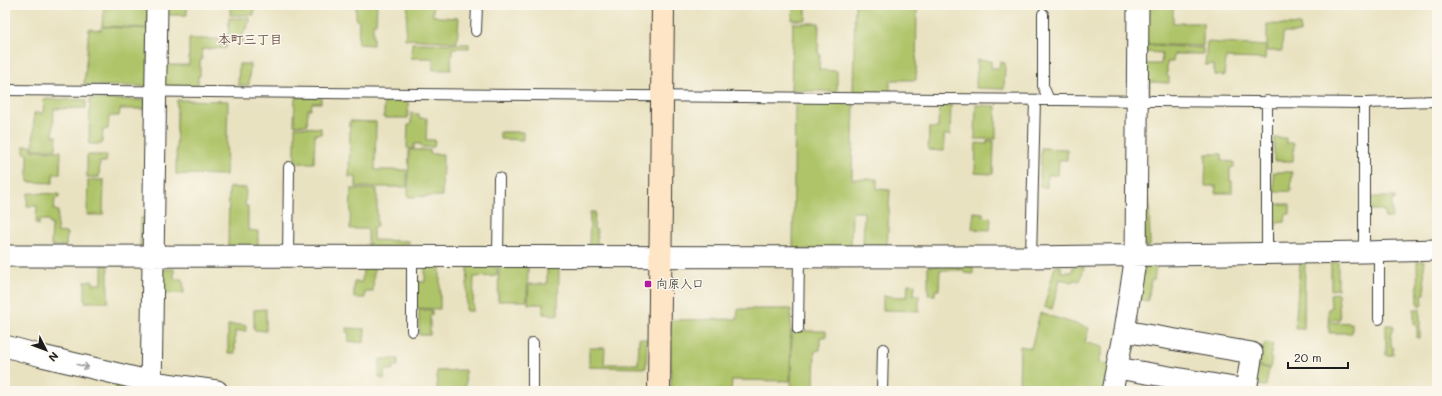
<svg xmlns="http://www.w3.org/2000/svg" width="1442" height="396" viewBox="0 0 1442 396" font-family="Mali,'Klee One',sans-serif">
<style>
.green{fill:#afc469;stroke:#667042}
.lines{fill:none;stroke-linecap:round;stroke-linejoin:round}
.lane-casing{stroke:#3b3a35;stroke-width:12}
.street-casing{stroke:#3b3a35;stroke-width:23}
.secondary-casing{stroke:#3b3a35;stroke-width:24}
.lane{stroke:#fff;stroke-width:10}
.street{stroke:#fff;stroke-width:21}
.secondary{stroke:#fde5c5;stroke-width:22}
.oneway{stroke:#999}
.poi-dot{fill:#b5179e;stroke:#fbf7ec;stroke-width:1.5}
.labels{text-anchor:middle;stroke-width:3;stroke-linejoin:round;paint-order:stroke}
.poi-label{font-size:12px;fill:#1c1c1c;stroke:#fbf7ec;text-anchor:start}
.neighbourhood-label{font-size:13px;font-weight:bold;fill:#684e44;stroke:#fbf7ec}
</style>
<rect width="100%" height="100%" fill="#fbf7ec"/>
<filter id="ink" filterUnits="userSpaceOnUse"><feTurbulence type="fractalNoise" baseFrequency=".025" numOctaves="2"/><feDisplacementMap in="SourceGraphic" scale="8" xChannelSelector="R" yChannelSelector="G"/><feConvolveMatrix kernelMatrix="1 2 1 2 8 2 1 2 1" color-interpolation-filters="sRGB"/></filter>
<filter id="wash" filterUnits="userSpaceOnUse"><feTurbulence type="fractalNoise" baseFrequency=".012" numOctaves="4" result="noise"/><feDisplacementMap in="SourceGraphic" scale="16" xChannelSelector="R" yChannelSelector="G"/><feGaussianBlur stdDeviation="0.9" result="paint"/><feColorMatrix in="noise" values="0 0 0 0 0 0 0 0 0 0 0 0 0 0 0 0 0 1.4 0 .05"/><feComposite in="paint" operator="in"/></filter>
<g filter="url(#wash)">
<rect width="100%" height="100%" fill="#e9e2c1"/>
<path class="green" d="M104 5H148V28L102 26Z
M165 5H187V15H165Z
M230 5H254V15H230Z
M356 5H377L376 23H373V45L358 44 359 21 356 20Z
M408 5H433V16H437L438 17 459 18 457 42 405 39Z
M793 5H806V20H792Z
M855 5H917L916 80H890V93L853 92Z
M1144 5H1173V23H1203V46L1144 44Z
M229 18H250V22H248V28H245V32H243V42L228 41Z
M793 23H819L818 53 820 54 819 70 837 71V92L791 90Z
M1267 24 1300 25V33H1283L1282 51H1267Z
M102 27 148 29 149 86H84L89 29 101 30Z
M189 39H226V48L202 49V60H200V76H198V86L164 87V40H167V65H189Z
M1207 42 1266 46 1265 59 1226 58 1224 76 1214 75V65H1205Z
M412 43 469 44V48H452L451 70H433V58H411Z
M1146 45 1203 48V54H1174L1173 62H1167V76L1169 77V83L1150 82 1149 95H1144L1146 64H1161L1162 53 1145 52Z
M977 60 991 61V68H999L1000 62 1005 63 1004 89 976 88Z
M239 64H250L249 85H238Z
M295 97 321 98V103H312L311 109H308L307 125H294Z
M44 99 86 100V108L54 109 53 136H57L56 149H33L34 113H43Z
M90 99 146 100V109H120L119 116H109L108 129 103 130 102 144H89Z
M177 100 228 101 226 175 176 174Z
M384 101H408V118H384Z
M795 103H854L852 179H877V189L890 190 887 247 863 248 864 212H852L851 248 793 250Z
M939 105H951L950 135H944V151L928 150 929 128H938Z
M976 105 996 106V139H975Z
M411 113 419 114V118H427L426 140H435L434 147H421V144H414V149L407 148 408 125H411Z
M350 121 376 122 375 170H407V187H356V177H349Z
M295 127 321 128V134H315L314 163H295Z
M500 132H523V140L500 139Z
M1274 138H1286V143H1294L1293 161H1274Z
M987 141H994L993 174 975 173 976 143 987 144Z
M24 146H32V150L61 151 60 174H53V183L28 182V154L24 153Z
M1041 148 1067 149V160H1059L1058 175H1047V187H1040Z
M409 150H430V154H443L442 196 408 197Z
M1206 154H1222V161L1234 162V167L1230 168V181H1232V193H1215L1216 186H1205Z
M87 155H107L106 162H100L99 177H87Z
M1273 172H1292L1291 191 1274 192Z
M88 180H104L103 215H87Z
M229 187 246 188 245 206H248V230L258 231V248L228 247Z
M351 189H377V227H373V240L409 241 408 248H368V229H350Z
M28 193 59 194V198H55L54 210 58 211 57 232 67 233 66 246H51L52 224H49V220H39V225L36 224 37 206H27Z
M1371 197H1395V200H1392V218H1385L1384 210H1371Z
M1144 199H1149L1150 246 1144 247Z
M1273 204H1290V214H1286L1285 222 1276 223 1275 245H1272Z
M590 212H595L594 229 597 230V244H600V248H589Z
M974 212 983 213V217L991 218 990 230 972 229Z
M141 218H147L146 249H140Z
M1417 261H1424L1425 294H1422L1423 305H1418Z
M1300 262H1305L1304 329H1295Z
M1338 262V289L1331 290V263Z
M102 265H108V302H85V281H93V284H102Z
M499 265 528 266 527 301H498Z
M1149 265 1156 266 1154 280H1151L1148 301 1139 299 1144 269Z
M425 266H440V309L416 308V282H425Z
M468 266 497 267V276L474 277 473 311H466Z
M928 266H973V274L964 273V270H940L939 290H935V295H928Z
M1055 266H1061V272H1072L1073 266 1084 267 1080 281 1074 280 1073 282 1060 279 1052 309 1044 307Z
M363 267H374L373 292H365V298H354V282H362Z
M547 268H559L558 315 543 314V304H528L529 284H547Z
M162 269H174V279H183L184 293 163 294Z
M908 284 915 285 914 295H919V311L883 310V296L907 297Z
M1338 293 1340 319 1329 320 1328 309 1331 308 1330 294Z
M266 309V331L254 330V310Z
M738 309H791L790 381 732 380 731 391H671L670 320 737 319Z
M1414 309H1420V338H1417V325L1414 324Z
M419 310H432V315H430V335H419Z
M1040 313 1089 328 1085 342 1103 347 1099 362 1111 366 1107 391H1019L1020 346 1031 348Z
M1329 322 1352 323V333H1329Z
M228 325H246V331H235V353H228Z
M1386 325H1393V332L1391 333V346L1393 347V355H1386Z
M347 328 365 329 364 343 348 341 349 332H346Z
M792 331H826V337H820V350L815 351 814 386 819 387V391H791Z
M639 338 647 339 646 368 589 367V348H605L604 364H638Z
M1265 343 1273 345 1270 358 1272 359 1270 368 1258 365Z
M380 359H398V366H393V370H384V379L379 378Z
M1258 366 1269 369 1266 386 1258 385 1257 391H1251Z
M465 370 466 391H437V371Z
M116 385 142 390V391H115Z"/>
</g>
<g filter="url(#ink)">
<g class="lines">
<g class="lane-casing">
<path id="lane" d="M1043 14V86L1049 100
M476 31 477 5
M5 90 1364 103 1437 101
M1267 101V254
M1364 252V103
M1379 252V319
M288 257 289 167
M498 257 499 178
M1031 257 1035 100
M798 329 799 256
M412 331V257
M533 343V391
M882 391 883 349"/>
</g>
<g class="street-casing">
<path id="street" d="M5 256 1031 257 1364 252 1437 250
M5 346 42 356 152 382 217 391
M1117 368 1246 390 1252 353 1124 331
M151 391 157 5
M1112 391 1124 331 1136 256 1138 5"/>
</g>
<g class="secondary-casing">
<path id="secondary" d="M659 391 663 5"/>
</g>
<use href="#lane" class="lane"/>
<use href="#street" class="street"/>
<use href="#secondary" class="secondary"/>
</g>
<defs><path id="oneway-shaft" d="M-6 0H5M1.5-3L5.5 0L1.5 3" fill="none" stroke-width="1.6" stroke-linecap="round" stroke-linejoin="round"/></defs>
<use class="oneway" href="#oneway-shaft" transform="translate(83 366) rotate(14)"/>
</g>
<rect class="poi-dot" x="644" y="280" width="8" height="8" rx="2"/>
<g class="labels">
<g class="poi-label">
<text x="656" y="288">向原入口</text>
</g>
<g class="neighbourhood-label">
<text x="250" y="44">本町三丁目</text>
</g>
</g>
<rect width="1442" height="396" fill="none" stroke="#fbf7ec" stroke-width="20"/>
<g transform="translate(46 350) rotate(132)" stroke="#fbf7ec" stroke-width="3" paint-order="stroke">
<path d="M0-3L7 15L0 10L-7 15Z" fill="#1c1c1c"/>
<text y="-6" font-size="11" font-weight="bold" text-anchor="middle" fill="#1c1c1c">N</text>
</g>
<path d="M1288 362v6h60v-6" fill="none" stroke="#1c1c1c" stroke-width="2"/>
<text x="1294" y="362" font-size="12" fill="#1c1c1c" stroke="#fbf7ec" stroke-width="3" paint-order="stroke">20 m</text>
</svg>
